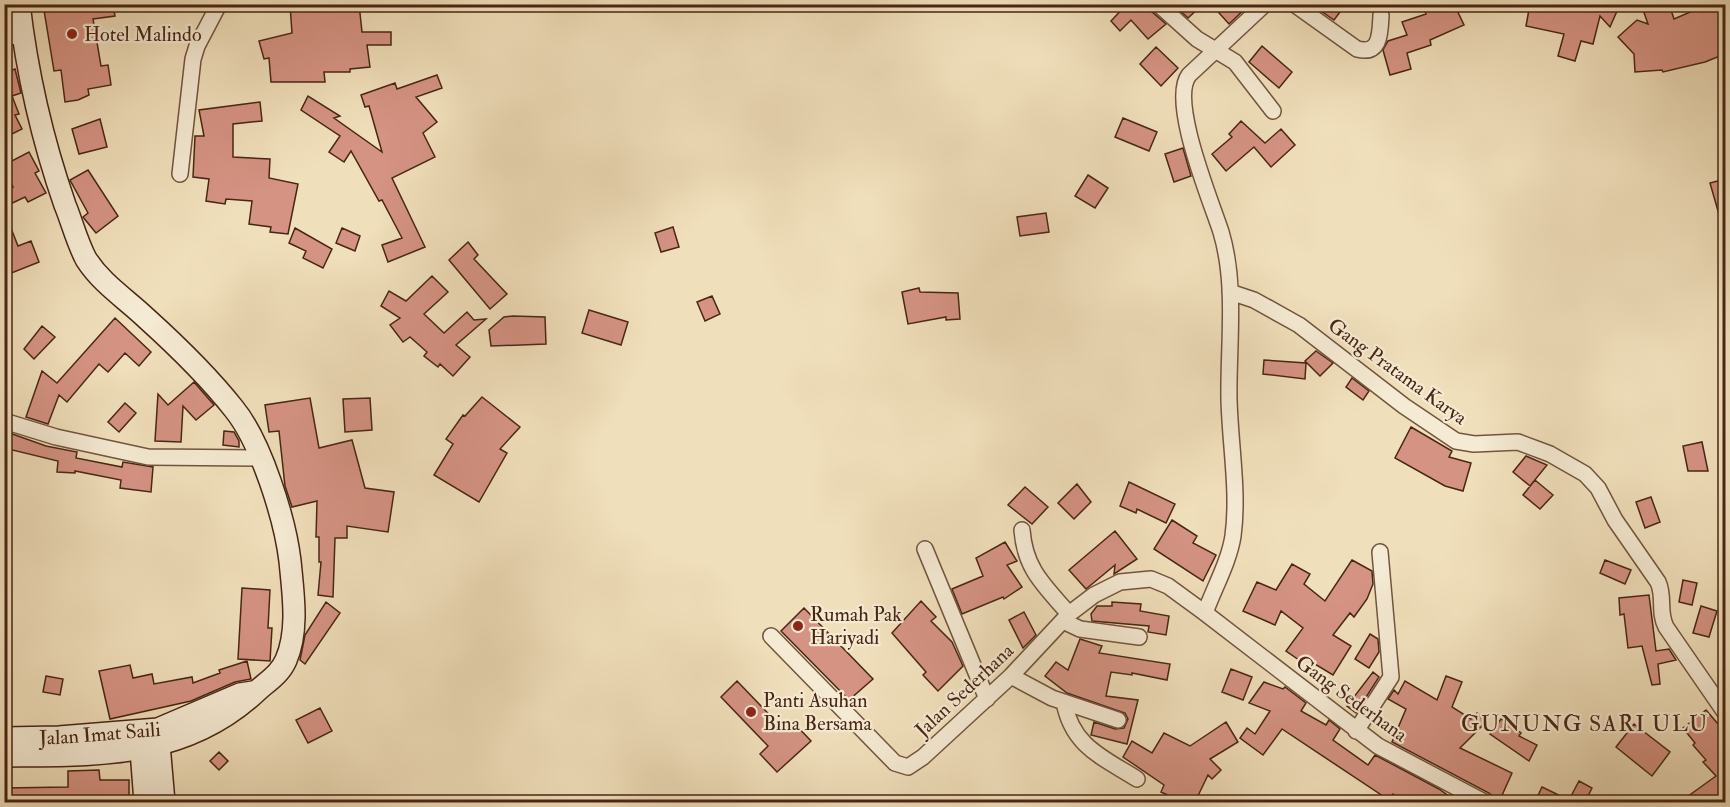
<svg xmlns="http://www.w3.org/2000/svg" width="1730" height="807" viewBox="0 0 1730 807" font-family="'IM FELL Double Pica',serif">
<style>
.building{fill:#d59383;stroke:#482614;stroke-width:1.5}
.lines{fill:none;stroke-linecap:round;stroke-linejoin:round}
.street-casing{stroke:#72543e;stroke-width:18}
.secondary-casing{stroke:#482614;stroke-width:24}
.street{stroke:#f5ead3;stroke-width:15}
.secondary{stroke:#f5ead3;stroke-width:21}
.poi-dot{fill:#8f2418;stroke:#f5ead3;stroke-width:2}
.labels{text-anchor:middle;stroke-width:4.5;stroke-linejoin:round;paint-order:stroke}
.poi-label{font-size:20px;fill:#482614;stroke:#f5ead3;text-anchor:start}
.street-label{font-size:20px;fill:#482614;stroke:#f5ead3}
.quarter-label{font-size:22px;letter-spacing:1.5px;fill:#482614;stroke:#f5ead3}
</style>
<rect width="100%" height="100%" fill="#f0dfbb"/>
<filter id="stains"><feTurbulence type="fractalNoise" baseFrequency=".00333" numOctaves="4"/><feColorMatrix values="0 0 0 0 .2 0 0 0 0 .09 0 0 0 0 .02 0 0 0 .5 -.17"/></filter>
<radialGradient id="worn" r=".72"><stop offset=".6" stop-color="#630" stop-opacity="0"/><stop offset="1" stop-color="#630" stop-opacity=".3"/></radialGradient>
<path class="building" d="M43 4H113L115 16 93 19 101 66 108 65 111 85 88 89 89 95 78 100 65 102 61 70 54 71Z
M359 4 362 32H391V45H367L370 67 350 69V72H324L325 82H271L269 58 264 59 259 41 292 33 290 5Z
M1127 4H1149L1151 11 1166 24 1148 39 1131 20 1120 31 1111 21Z
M1173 4H1203L1188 18Z
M1211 4H1250L1229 24Z
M1311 4H1346L1334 20Z
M1425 4H1454L1464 25 1430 40 1431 45 1407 53 1411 69 1390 75 1383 50 1388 41 1407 35 1402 22 1426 14 1424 10 1428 8Z
M1530 4H1603L1617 11 1610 27 1600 16 1593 44 1581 41 1575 61 1558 56 1564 34 1526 26Z
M1641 4H1669L1674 19 1709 4H1725V54L1705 62 1663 72 1662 70 1635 72 1634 54 1618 37 1637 20 1648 24Z
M1262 46 1292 72 1279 88 1249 62Z
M1156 47 1178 68 1161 86 1140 64Z
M15 69 21 93 12 96 19 114 15 115 22 129 4 138V73Z
M437 75 442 88 416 97 437 122 423 133 435 157 392 178 425 247 388 262 382 245 402 238 382 200 379 201 351 151 344 162 329 152 340 136 301 110 308 96 340 116 334 118 382 152 369 106 365 107 361 95 395 83 397 89Z
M260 102 262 121 233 124V157L270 159 269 178 298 184 288 234 270 232 271 227 249 224 252 201 226 199 225 204 206 201 209 179 193 177 195 136H204L199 110Z
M1123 118 1157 132 1149 151 1115 137Z
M100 119 107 147 79 154 72 129Z
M1241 121 1265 143 1281 129 1295 145 1271 167 1254 147 1226 171 1212 154 1232 137 1229 134Z
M1183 148 1191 176 1174 182 1165 154Z
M29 152 39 171 35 173 46 193 28 202 25 197 4 207V191L13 187 4 165Z
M88 170 118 216 96 233 83 217 88 213 70 180Z
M1088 175 1108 188 1095 208 1075 196Z
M1725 179V224L1722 225 1710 183Z
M5 213 18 246 31 241 39 262 4 276Z
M1046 213 1049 232 1020 236 1017 217Z
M673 227 679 247 661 252 655 233Z
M295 228 332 249 323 268 303 258 306 251 289 243Z
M342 228 360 236 355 251 336 243Z
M468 242 478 255 474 259 507 294 490 309 449 260Z
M432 276 448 292 424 314 444 333 467 312 474 320 486 319 456 345 470 357 453 376 440 364 438 367 424 356 427 352 410 337 403 342 390 325 400 318 381 306 389 291 406 301Z
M919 288 920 292 958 293 960 319 946 320V317L908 324 902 292Z
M712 296 720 314 705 321 697 302Z
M589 310 628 322 621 345 582 333Z
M513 316 545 317 546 344 491 346 489 330 504 317Z
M115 318 151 352 139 366 125 353 108 372 99 364 67 402 59 395 48 424 26 417 42 371 57 383Z
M42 326 55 337 34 359 24 349Z
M1316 351 1333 363 1320 376 1305 361Z
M1264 360 1306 363 1305 379 1263 374Z
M1352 378 1369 391 1363 400 1346 387Z
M194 382 214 405 196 420 183 406 181 442 155 441 158 394 168 405Z
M482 397 520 427 500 449 507 453 479 502 434 475 453 444 446 439 463 415 465 416Z
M310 398 319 448 352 440 365 488 394 492 388 532 347 526V538H335L333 597 318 595 321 562H319V537H316L317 501 292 507 285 486 279 431 269 432 265 405Z
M370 398 372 430 345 432 343 399Z
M125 403 136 413 119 432 108 422Z
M1411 427 1452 451 1449 457 1471 463 1463 491 1445 486 1395 458Z
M4 431 46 446 77 452 76 458 122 467 123 462 153 467 151 492 120 488 121 480 75 471V473L57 472 58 461 4 448Z
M224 431 234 432 239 441V447L223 445Z
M1702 442 1708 471H1688L1683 446Z
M1526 456 1547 465 1530 486 1513 472Z
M1535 480 1553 495 1540 509 1523 495Z
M1129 482 1175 504 1166 523 1137 509 1136 513 1120 506Z
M1077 484 1091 502 1074 519 1058 503Z
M1025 487 1048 507 1032 524 1008 505Z
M1651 497 1660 522 1645 528 1636 502Z
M1172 520 1197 536 1193 543 1216 555 1203 581 1154 549Z
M1115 531 1137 559 1114 574 1115 565 1086 589 1069 570Z
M1005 542 1017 561 1007 565 1022 587 1004 599 1003 597 962 614 952 589 983 576 976 558Z
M1352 560 1372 571 1373 584 1367 599 1354 617 1350 613 1333 635 1351 646 1333 675 1305 658 1302 662 1286 651 1303 628 1281 611 1275 625 1243 611 1257 582 1276 590 1292 564 1310 574 1304 584 1325 601Z
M1605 560 1631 570 1625 584 1600 573Z
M1683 580 1697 583 1692 605 1679 602Z
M242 588 270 590 268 628H272L270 661 238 659Z
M1649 595 1656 651 1669 649 1676 660 1658 664 1660 684 1652 685 1642 646 1628 648 1624 614 1620 615 1619 598Z
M921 601 936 617 931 621 952 642 963 666 938 691 923 675 926 672 892 633Z
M326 602 340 613 305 664 300 660 305 635Z
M1112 602 1141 604 1140 611 1169 616 1166 635 1148 632 1149 626 1092 621 1091 614 1097 606H1112Z
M1701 606 1717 611 1709 637 1693 633Z
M804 608 873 679 849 700 781 631Z
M1024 612 1036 635 1023 648 1009 620Z
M1370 634 1378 639 1379 652 1369 668 1355 659Z
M1080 639 1102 646 1099 653 1170 664 1167 680 1132 673V675L1111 672 1106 696 1138 700 1127 744 1091 735 1094 722 1115 729 1124 728 1128 719 1125 713 1067 693 1045 676 1056 662 1068 670Z
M247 661 251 679 235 682 191 701 110 719 99 671 130 665 133 678 152 674 154 684 192 677 193 683 220 673 219 670Z
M1231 669 1252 677 1243 700 1222 692Z
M1373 672 1379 677 1356 713 1347 706Z
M46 676 63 679 60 695 43 692Z
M1446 676 1462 682 1452 707 1471 719 1477 713 1486 722 1460 748 1512 773 1499 802 1489 793 1392 742 1406 709 1388 699 1394 690 1398 694 1405 681 1437 700Z
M737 681 785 731 794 723 811 741 777 772 760 754 768 746 721 697Z
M1264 682 1283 689 1285 687 1306 703 1301 711 1326 725 1329 720 1340 729 1333 740 1368 765 1375 755 1439 789 1457 802H1404L1393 794 1389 800 1282 729 1263 755 1240 738 1247 728 1255 734 1270 711 1249 703Z
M320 708 332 731 308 743 296 720Z
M1706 710 1725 732V797L1719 802H1680L1716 776 1703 762 1706 760 1693 745 1695 743 1683 728Z
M1501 719 1521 733 1519 736 1537 745 1529 761 1490 734Z
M1226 722 1238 742 1210 759 1221 770 1212 779 1208 775 1195 802H1183L1161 792 1164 785 1123 757 1132 741 1152 753 1164 733 1190 746Z
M1634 724 1670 752 1652 776 1616 747Z
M219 752 228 761 219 770 210 761Z
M99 770 100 780H129V802H4V788L68 787V771Z
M1579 781 1592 788 1585 802 1570 798Z
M1542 787 1573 802H1535Z"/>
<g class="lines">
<g class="street-casing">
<path id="street" d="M1158 4 1197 39 1235 62 1273 111
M1294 4 1357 49C1381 55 1380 33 1381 15
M4 37 23 36
M180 174 193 59 197 46 219 4
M1230 292 1254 300 1299 325 1404 406 1456 441 1474 444 1518 442 1550 454 1585 474 1598 488 1615 520 1658 582C1665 597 1658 612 1666 627L1726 714
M4 421 56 437 148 457 259 458
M1022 530C1025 570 1045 586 1069 614
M925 549 987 699
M1205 613C1214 588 1229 562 1233 536 1239 492 1230 444 1229 399 1228 345 1237 285 1221 232 1211 201 1169 101 1189 75L1265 4
M1063 621 1080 629 1139 637
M771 636 895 763 908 767 923 757 1011 676 1069 614 1094 595 1120 582 1151 579 1168 586 1205 613 1378 746 1484 802
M1011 676 1052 698 1118 720
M1064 702C1072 746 1102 757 1137 779
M1356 731 1391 677 1380 552"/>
</g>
<g class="secondary-casing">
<g id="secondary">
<path d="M158 733 164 802"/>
<path d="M140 737 145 802"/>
<path id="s1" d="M4 738 59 737 158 729 240 694 253 692"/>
<path d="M4 756C98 755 185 759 257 691 268 681 280 674 286 660 299 630 293 593 290 561 285 519 261 442 234 409 208 376 177 346 146 318 125 298 102 284 86 259 77 242 72 222 65 205 42 139 27 73 19 4"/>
</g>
</g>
<use href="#street" class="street"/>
<use href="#secondary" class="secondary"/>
</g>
<g class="poi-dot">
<circle cx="72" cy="34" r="6"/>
<circle cx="798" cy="626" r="6"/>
<circle cx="751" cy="712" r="6"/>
</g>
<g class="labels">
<g class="poi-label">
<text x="84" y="41">Hotel Malindo</text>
<text x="810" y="621">Rumah Pak<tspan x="810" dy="23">Hariyadi</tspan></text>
<text x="763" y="707">Panti Asuhan<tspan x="763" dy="23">Bina Bersama</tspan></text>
</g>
<g class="street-label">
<text transform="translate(1398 371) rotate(36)" y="7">Gang Pratama Karya</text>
<text transform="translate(964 690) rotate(-43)" y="7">Jalan Sederhana</text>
<text transform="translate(1352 698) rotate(36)" y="7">Gang Sederhana</text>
<text dy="7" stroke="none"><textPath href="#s1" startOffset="96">Jalan Imat Saili</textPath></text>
</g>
<g class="quarter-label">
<text x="1585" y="731">GUNUNG SARI ULU</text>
</g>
</g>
<rect width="1730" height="807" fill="none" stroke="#f0dfbb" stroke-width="24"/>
<rect x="6" y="6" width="1718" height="795" fill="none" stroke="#482614" stroke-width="3"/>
<rect x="12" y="12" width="1706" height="783" fill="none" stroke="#482614" stroke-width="1.5"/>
<rect width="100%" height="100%" filter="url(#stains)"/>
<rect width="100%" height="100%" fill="url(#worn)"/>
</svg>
